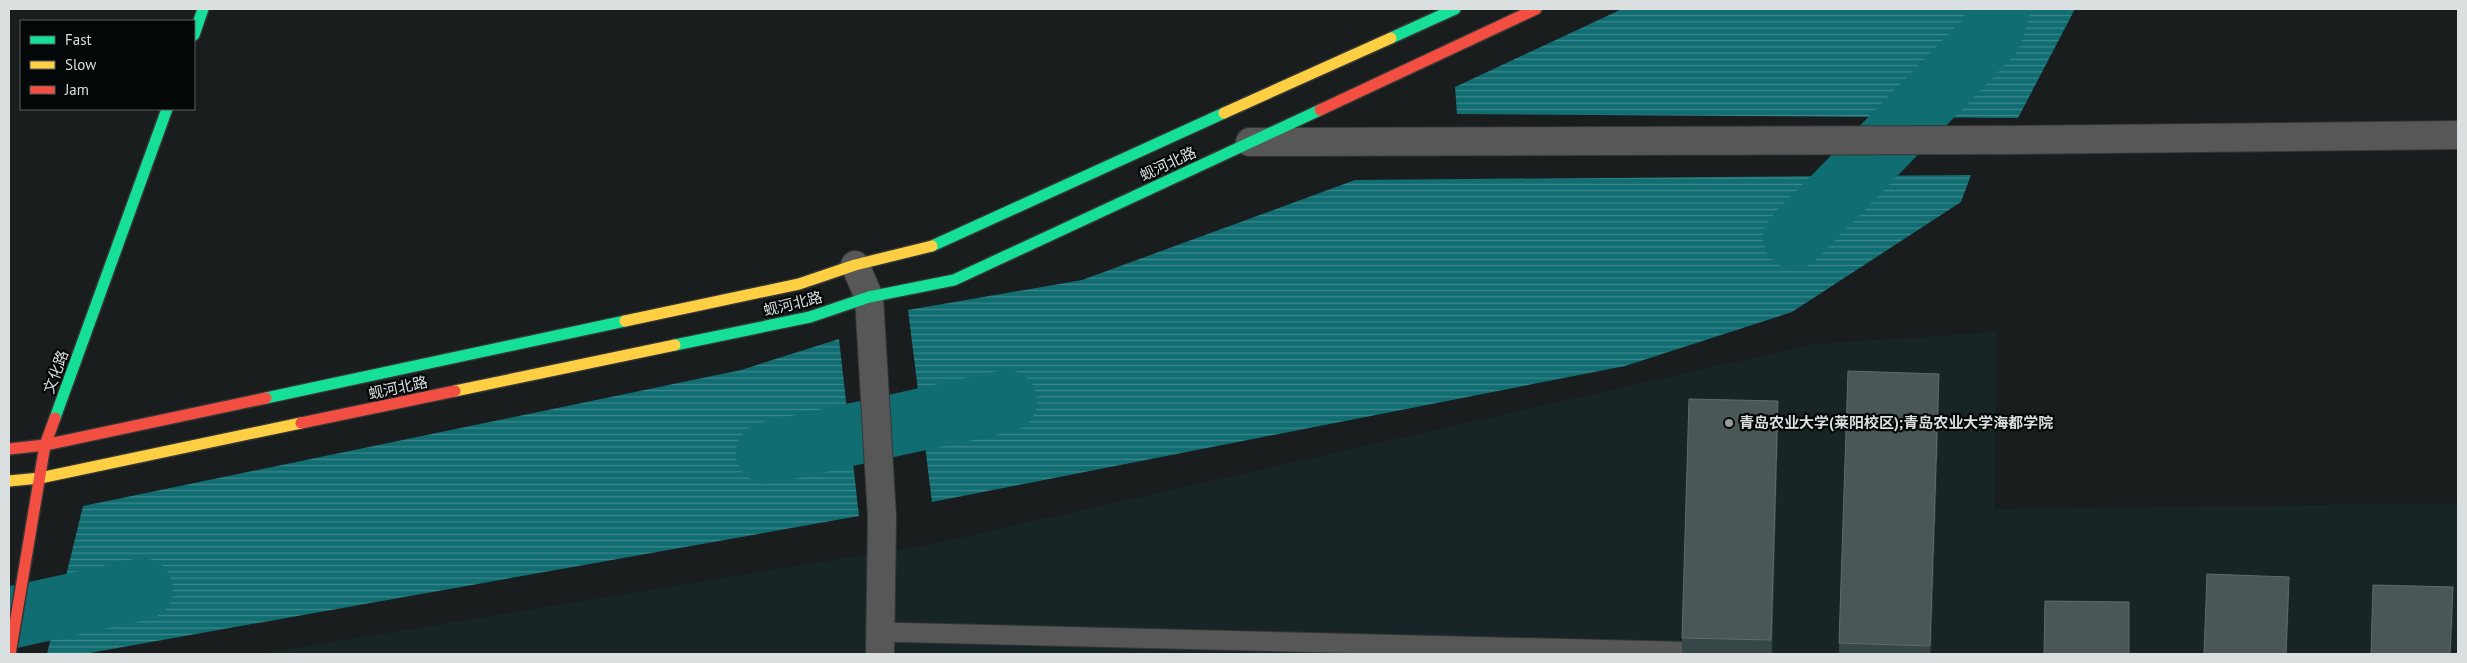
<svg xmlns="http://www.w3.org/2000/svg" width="2467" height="663" viewBox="0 0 2467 663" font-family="'PT Sans','Noto Sans SC',sans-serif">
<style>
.built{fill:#172526}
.water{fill:url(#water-rules)}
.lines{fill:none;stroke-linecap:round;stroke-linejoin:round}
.river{stroke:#106d72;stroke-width:62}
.lane-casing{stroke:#353737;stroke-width:21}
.street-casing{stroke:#353737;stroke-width:30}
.fast-casing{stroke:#353737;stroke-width:14}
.slow-casing{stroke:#353737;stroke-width:14}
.jam-casing{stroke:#353737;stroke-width:14}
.lane{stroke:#585757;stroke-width:19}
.street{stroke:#585757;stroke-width:28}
.fast{stroke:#16e098;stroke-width:11}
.slow{stroke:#ffcf43;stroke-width:11}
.jam{stroke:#f24e42;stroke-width:11}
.wall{fill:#374646}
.shaded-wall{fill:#242f2f}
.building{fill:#495757;stroke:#606c6c}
.poi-dot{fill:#969b9b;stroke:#050808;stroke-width:2}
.labels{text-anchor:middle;stroke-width:4.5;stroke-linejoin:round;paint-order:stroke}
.street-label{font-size:15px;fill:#dadfdf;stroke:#050808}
.poi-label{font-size:15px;font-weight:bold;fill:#dadfdf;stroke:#050808;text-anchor:start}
</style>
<defs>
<pattern id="water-rules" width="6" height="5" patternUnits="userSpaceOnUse" patternTransform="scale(1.25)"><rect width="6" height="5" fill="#106d72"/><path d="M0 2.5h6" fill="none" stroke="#3e888c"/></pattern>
</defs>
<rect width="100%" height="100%" fill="#191d1d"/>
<path class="built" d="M1996 332 1995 509 2458 503V654H258L937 543 1814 344Z"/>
<path class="water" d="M1622 9H2075L2018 118 1457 114 1455 87Z
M1971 175 1961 202 1792 312 1625 366 932 502 908 310 1082 280 1355 180Z
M839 339 859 516 84 654H47L83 506 741 370Z"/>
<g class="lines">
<path class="river" d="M1794 238 1991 35 1999 9
M767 453 1006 401
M9 618 142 589"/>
<g class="lane-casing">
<path id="lane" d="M880 632 1706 652"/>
</g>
<g class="street-casing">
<path id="street" d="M1250 142 2006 140 2458 135
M855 265 869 297 882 517 880 654"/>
</g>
<g class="fast-casing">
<path id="fast" d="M194 35 203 9
M1391 38 1455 9
M932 246 1224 113
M675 345 810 317 869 297 954 280 1320 110
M266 398 625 321
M55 418 167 109"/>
</g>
<g class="slow-casing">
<path id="slow" d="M1224 113 1391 38
M625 321 799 284 855 265 932 246
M455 391 675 345
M9 481 40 478 301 423"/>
</g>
<g class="jam-casing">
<path id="jam" d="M1320 110 1536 9
M301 423 455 391
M9 449 45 445 266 398
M10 654 45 445 55 418"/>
</g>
<use href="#lane" class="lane"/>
<use href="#street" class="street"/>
<use href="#fast" class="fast"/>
<use href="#slow" class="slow"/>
<use href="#jam" class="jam"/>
</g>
<path class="wall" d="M1939 403 1931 654H1839V643Z
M1778 430 1772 654H1682V638Z"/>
<path class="shaded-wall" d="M1939 374V403L1931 654H1930Z
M1778 401V430L1771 654V640Z
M2289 577V611L2287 654H2286Z
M2453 587V622L2451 654H2450Z"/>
<path class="building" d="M1848 371 1939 374 1930 646 1839 643Z
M1689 399 1778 401 1771 640 1682 638Z
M2207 574 2289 577 2286 654H2204Z
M2373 585 2453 587 2450 654H2371Z
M2045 601 2129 602V654H2044Z"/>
<circle class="poi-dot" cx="1729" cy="423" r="5"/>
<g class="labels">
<g class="street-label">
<text transform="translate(1168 164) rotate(-25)" y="5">蚬河北路</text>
<text transform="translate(793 304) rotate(-14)" y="5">蚬河北路</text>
<text transform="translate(56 372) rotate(-70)" y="5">文化路</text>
<text transform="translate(398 388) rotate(-12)" y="5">蚬河北路</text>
</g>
<g class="poi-label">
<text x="1739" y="428">青岛农业大学(莱阳校区);青岛农业大学海都学院</text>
</g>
</g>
<rect width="2467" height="663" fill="none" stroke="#dadfdf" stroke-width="20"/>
<rect x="20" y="20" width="175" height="90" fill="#050808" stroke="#5a5e5e"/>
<rect x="30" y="36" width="25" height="8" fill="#16e098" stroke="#5a5e5e"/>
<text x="65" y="45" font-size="15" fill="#dadfdf">Fast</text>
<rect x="30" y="61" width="25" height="8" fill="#ffcf43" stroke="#5a5e5e"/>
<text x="65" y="70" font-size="15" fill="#dadfdf">Slow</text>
<rect x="30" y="86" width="25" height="8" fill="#f24e42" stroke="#5a5e5e"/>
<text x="65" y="95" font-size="15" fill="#dadfdf">Jam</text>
</svg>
